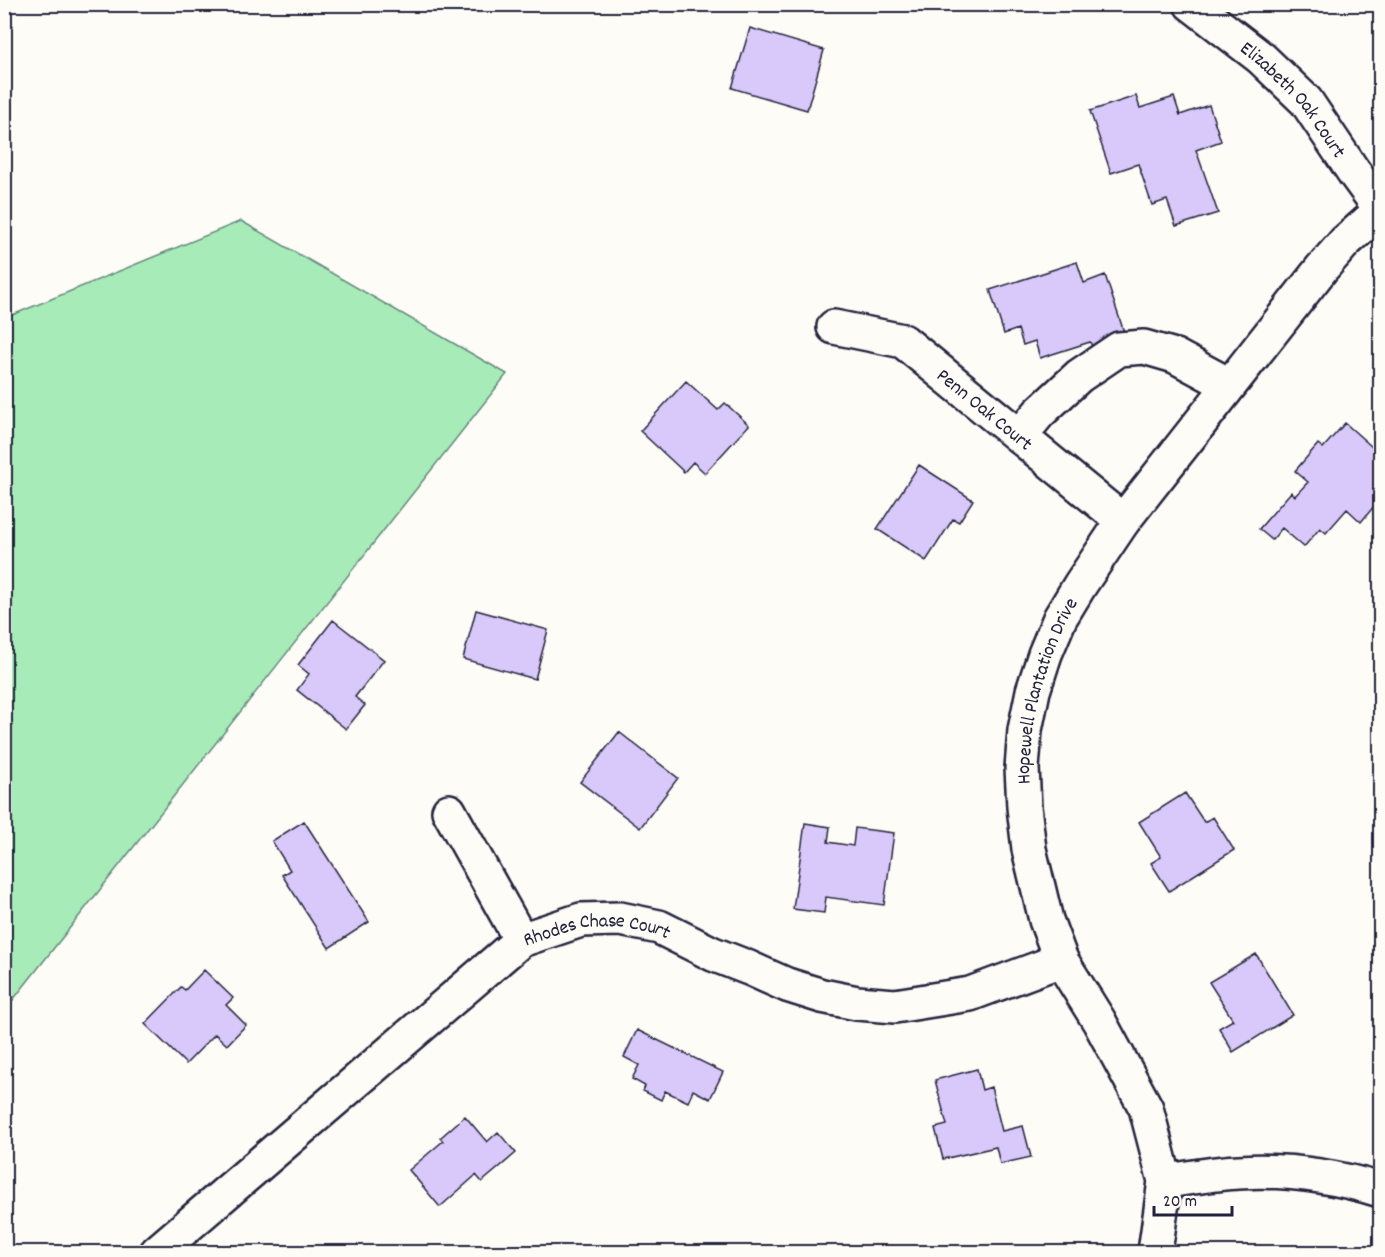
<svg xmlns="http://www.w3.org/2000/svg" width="1385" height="1257" viewBox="0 0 1385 1257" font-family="Dekko,sans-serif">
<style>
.green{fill:#a7ecb8;stroke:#64877a;stroke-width:1.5}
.building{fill:#d9c9fa;stroke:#22223b;stroke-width:1.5}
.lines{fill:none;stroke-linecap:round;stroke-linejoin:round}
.minor-casing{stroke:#22223b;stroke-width:38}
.minor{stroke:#fdfcf7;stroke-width:33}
.labels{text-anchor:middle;stroke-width:6;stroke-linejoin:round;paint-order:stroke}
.street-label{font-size:20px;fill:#22223b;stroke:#fdfcf7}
</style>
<rect width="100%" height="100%" fill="#fdfcf7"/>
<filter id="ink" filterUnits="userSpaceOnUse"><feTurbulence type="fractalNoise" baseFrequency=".0167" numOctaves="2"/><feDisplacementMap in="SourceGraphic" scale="12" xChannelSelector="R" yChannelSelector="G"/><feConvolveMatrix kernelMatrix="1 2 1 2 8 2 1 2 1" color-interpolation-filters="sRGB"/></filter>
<g filter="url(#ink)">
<path class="green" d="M241 221 507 374 5 1010V318Z"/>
<path class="building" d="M750 28 824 50 807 110 732 88Z
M1136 96 1140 108 1174 97 1180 115 1209 105 1221 141 1196 150 1218 213 1176 226 1167 200 1152 205 1138 164 1111 173 1090 111Z
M1077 262 1084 283 1105 275 1125 335 1092 346 1090 342 1040 358 1035 341 1023 345 1018 329 1004 334 990 290Z
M686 381 718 410 725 403 749 425 705 473 693 462 684 472 640 431Z
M1345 423 1380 454V499L1361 522 1347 509 1326 533 1320 528 1304 547 1282 528 1272 540 1259 529 1291 492 1295 496 1308 482 1295 471 1318 444 1323 448Z
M919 465 973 500 959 522 953 519 926 561 877 529Z
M476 610 548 630 535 679 463 659Z
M333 620 384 660 355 697 365 705 346 729 297 690 309 674 298 665Z
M619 732 678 778 640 828 580 782Z
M1185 793 1204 822 1213 817 1234 850 1169 891 1151 863 1161 857 1139 822Z
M304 821 369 922 329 948 282 875 290 870 272 841Z
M805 823 830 827 828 842 853 846 855 828 894 833 884 905 826 897 824 913 793 909Z
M1256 954 1293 1015 1233 1052 1219 1028 1233 1020 1209 982Z
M204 970 233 998 226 1005 246 1025 227 1045 215 1034 186 1064 145 1024 181 987 185 990Z
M637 1030 723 1072 710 1099 693 1090 688 1102 665 1091 661 1100 643 1091 645 1086 632 1079 639 1065 624 1057Z
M977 1069 982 1090 991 1087 1002 1131 1023 1126 1031 1157 1000 1164 996 1147 943 1159 935 1128 947 1125 935 1080Z
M465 1116 487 1142 498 1132 516 1153 482 1182 476 1175 440 1207 409 1170 443 1141 440 1138Z"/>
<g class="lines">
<g class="minor-casing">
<g id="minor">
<path id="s1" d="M1191 4 1261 58 1306 101 1353 171 1380 208"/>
<path id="s2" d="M834 327 903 341 1123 521"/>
<path d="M1020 436 1039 413 1079 376 1119 349 1144 347 1175 356 1229 385"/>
<path d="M449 811 521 940"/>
<path d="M1165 1181C1190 1178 1214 1173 1239 1172 1288 1169 1334 1176 1380 1190"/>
<path id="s3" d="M157 1252 521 940 581 920 620 919 659 927 713 954 749 968 787 985 822 996 857 1003 895 1006 970 994 1061 960"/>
<path id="s4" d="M1155 1252 1165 1181 1146 1108 1099 1021 1061 960 1046 920 1029 849 1024 807 1022 768 1025 730 1033 691 1045 654 1060 618 1080 585 1123 521 1322 268 1345 242 1380 211"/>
</g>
</g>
<use href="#minor" class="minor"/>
</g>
</g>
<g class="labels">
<g class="street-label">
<text dy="7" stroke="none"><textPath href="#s1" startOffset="141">Elizabeth Oak Court</textPath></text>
<text dy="7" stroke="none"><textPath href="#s2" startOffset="177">Penn Oak Court</textPath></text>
<text dy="7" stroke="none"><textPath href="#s4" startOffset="596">Hopewell Plantation Drive</textPath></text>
<text dy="7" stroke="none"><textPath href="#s3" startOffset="558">Rhodes Chase Court</textPath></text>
</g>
</g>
<rect width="1385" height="1257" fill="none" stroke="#fdfcf7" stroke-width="24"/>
<rect x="12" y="12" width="1361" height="1233" fill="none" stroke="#22223b" stroke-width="2" filter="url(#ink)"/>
<path d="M1154 1206v9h78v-9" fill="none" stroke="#22223b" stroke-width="3"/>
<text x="1163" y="1206" font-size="18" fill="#22223b" stroke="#fdfcf7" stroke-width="4.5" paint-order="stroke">20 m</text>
</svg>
